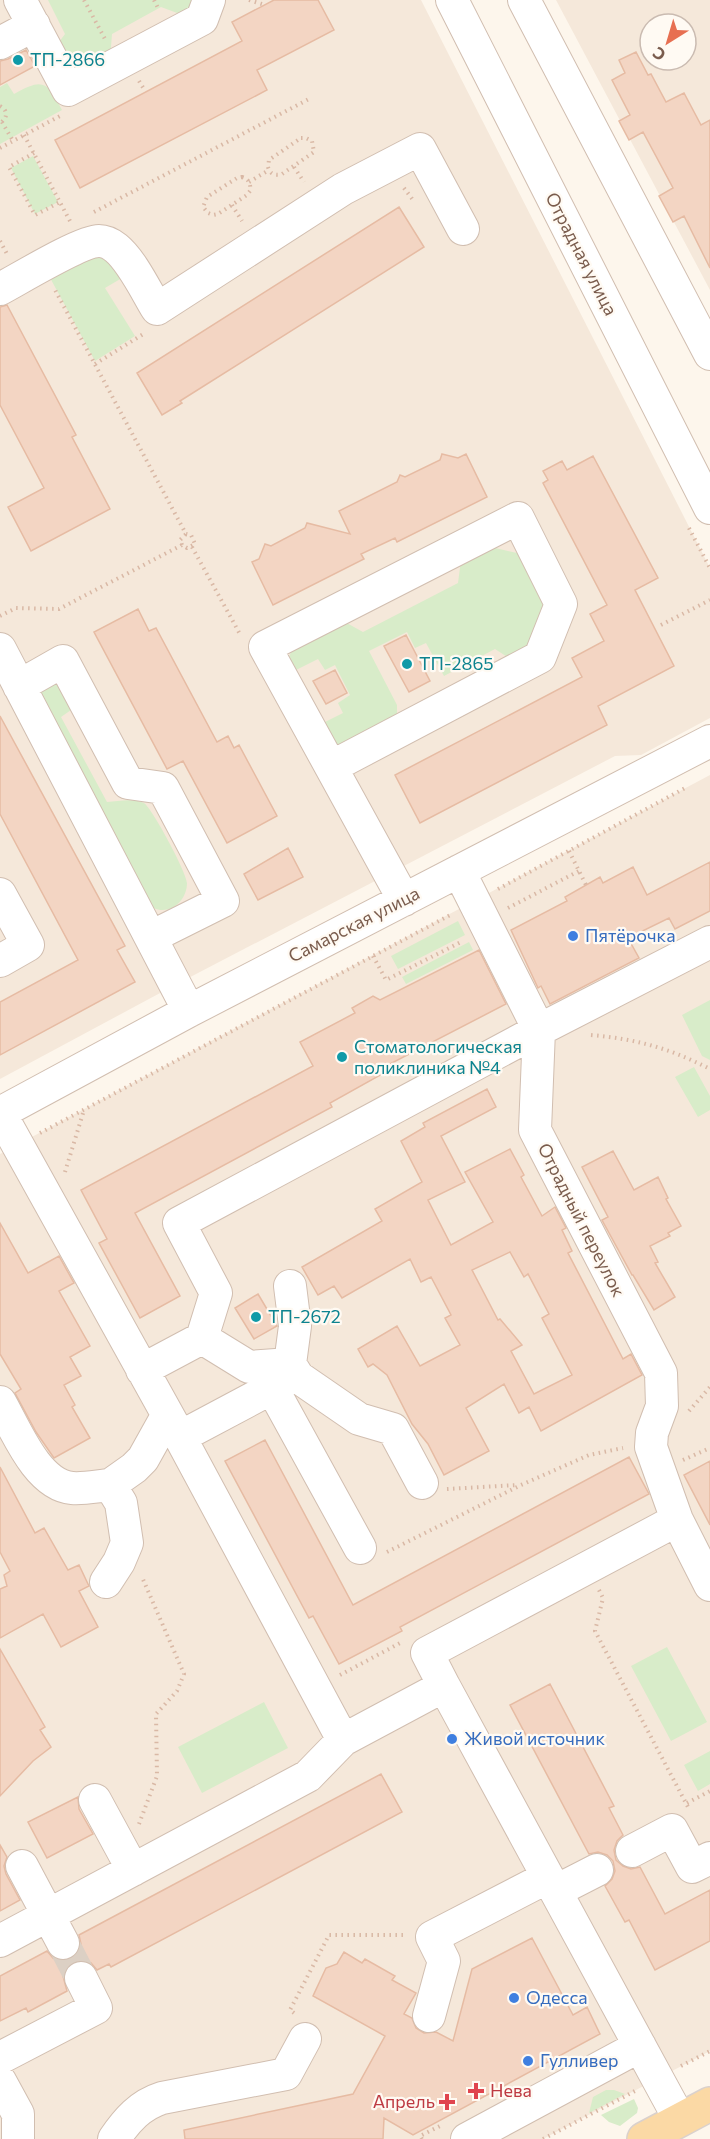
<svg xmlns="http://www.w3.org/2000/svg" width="710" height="2139" viewBox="0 0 710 2139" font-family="Commissioner,sans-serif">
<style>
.residential{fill:#f5e8da;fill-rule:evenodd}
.green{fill:#d8ecc9}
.building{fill:#f3d5c3;stroke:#e6bba3;stroke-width:1.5;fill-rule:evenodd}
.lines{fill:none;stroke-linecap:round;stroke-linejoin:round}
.minor-tunnel{stroke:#dcd0c4;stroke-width:32;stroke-dasharray:32 16;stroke-linecap:butt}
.minor-casing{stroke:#d1beb0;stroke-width:34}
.major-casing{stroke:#dad1cd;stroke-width:36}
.path{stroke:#d9b8a5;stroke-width:4;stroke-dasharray:1.5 4.5;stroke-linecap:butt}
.minor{stroke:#fff;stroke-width:32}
.major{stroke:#fbd9a5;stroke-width:33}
.culture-dot{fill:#0f9aa8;stroke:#fffaf3;stroke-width:2}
.shop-dot{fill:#3f7fe0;stroke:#fffaf3;stroke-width:2}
.health-dot{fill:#e0444e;stroke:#fffaf3;stroke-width:2}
.labels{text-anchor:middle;stroke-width:4.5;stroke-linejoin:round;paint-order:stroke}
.culture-label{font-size:18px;fill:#0d838f;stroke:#fffaf3;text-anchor:start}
.street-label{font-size:18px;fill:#7a5c4d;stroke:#fffaf3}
.shop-label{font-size:18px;fill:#366cbe;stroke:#fffaf3;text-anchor:start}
.health-label{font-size:18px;fill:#be3a42;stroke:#fffaf3;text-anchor:start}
</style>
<rect width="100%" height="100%" fill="#fdf6ec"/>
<path class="residential" d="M0 0H421L710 568V718L641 755 615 756 175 985 0 1079Z
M556 0H710V290ZM650 24H686V60H650Z
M710 775V2051L543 2139H0V1154Z"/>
<path class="green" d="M48 0H199L188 17 161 7 112 34 110 60 81 70 70 69 56 46 65 34Z
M7 83 14 94C44 77 47 82 62 110L0 144V87Z
M33 156 58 202 35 214 11 168Z
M97 251 127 275 105 288 135 336 95 361 48 274Z
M491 547 517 553 523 558 546 606 538 639 512 660 495 649 444 676 426 643 415 648 407 632 369 651 397 705V717L341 746 333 743 317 726 343 713 338 703 350 695 335 665 325 670 318 659 288 674 289 657 292 650 343 621 363 632 458 583 461 560Z
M54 679 74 702 71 710 61 717 107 802C119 801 133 798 144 803 152 808 187 873 187 883 187 905 162 920 146 902L39 689Z
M458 921 465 935 398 969 391 956Z
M469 942 473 950 406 984 402 977Z
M710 1000V1060L702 1056 682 1015Z
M694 1067 710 1096V1110L698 1117 675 1077Z
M667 1647 707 1722 671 1741 631 1666Z
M264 1702 288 1748 202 1793 178 1747Z
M710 1751V1784L698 1791 684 1765Z
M606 2090H614L625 2094 589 2113 593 2097Z
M634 2099 638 2108 637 2113 620 2126 609 2122 601 2115Z"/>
<path class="building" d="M274 0H318L334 30 257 70 267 90 80 188 55 140 242 41 232 22Z
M26 50 35 66 0 85V61L8 59Z
M636 52 648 75 651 74 666 102 684 93 701 125 710 120V268L684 216 673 222 659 196 673 188 643 132 629 140 619 121 630 115 612 80 625 73 619 60Z
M399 207 424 247 180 401 182 403 162 415 137 373Z
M7 305 76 435 72 437 110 509 31 551 8 507 44 488 0 405V307Z
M442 454 458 458 466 454 487 497 397 542 395 538 361 554 364 559 273 605 252 562 259 559 265 544 271 546 305 528 307 523 350 534 339 511 397 482 400 475 405 477 440 460Z
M593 456 658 578 635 590 674 666 598 706 607 725 420 823 395 775 582 677 572 658 604 641 590 614 607 605 543 483 548 480 543 471 562 461 567 470Z
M138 609 149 631 156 628 217 742 228 736 234 748 239 745 277 816 227 843 183 761 167 769 94 632Z
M406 635 430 681 409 692 384 646Z
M335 670 347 693 326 704 313 681Z
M0 716 125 946 117 950 135 982 0 1055V1002L78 960 0 814Z
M288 848 303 877 258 900 244 874Z
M710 862V911L675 929 669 918 628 938 639 958 550 1004 541 986 538 988 511 930 567 901 565 897 600 877 603 883 633 867 647 895Z
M479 950 506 1004 382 1068 384 1073 330 1103 332 1107 135 1213 180 1296 140 1318 99 1243 107 1239 81 1190 313 1066 300 1042 355 1013 352 1008 373 996 380 1000Z
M487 1089 496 1107 441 1136 465 1182 428 1200 451 1245 493 1222 465 1172 510 1149 524 1175 521 1177 542 1216 555 1207 566 1228 562 1230 572 1251 568 1253 623 1359 631 1354 642 1375 541 1431 529 1407 519 1413 504 1384 466 1408 489 1451 444 1475 428 1444 412 1424 387 1375 373 1364 368 1367 358 1349 397 1326 420 1366 460 1345 445 1318 451 1315 431 1277 421 1282 410 1259 342 1298 334 1286 318 1295 302 1267 382 1221 375 1209 422 1182 401 1141 425 1127 423 1123ZM510 1252 524 1277 528 1274 549 1314 542 1318 572 1375 534 1394 511 1351 522 1345 500 1319 498 1320 472 1270Z
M613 1151 634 1190 658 1177 668 1198 666 1199 681 1226 668 1233 670 1236 650 1246 658 1262 655 1263 675 1297 654 1310 633 1275H632L602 1220 608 1217 582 1167Z
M0 1223 28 1273 59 1256 74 1283 59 1291 90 1346 70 1357 81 1376 64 1385 75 1405 72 1407 90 1438 54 1458 36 1432 15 1393 21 1389 0 1354Z
M258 1294 277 1326 254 1339 235 1308Z
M265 1440 353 1605 629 1457 649 1494 400 1627 402 1631 339 1664 313 1616 309 1618 225 1461Z
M710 1461V1525L684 1475Z
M0 1467 35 1533 44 1528 68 1570 79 1565 88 1584 89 1586 79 1591 98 1627 61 1647 43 1614 0 1638V1589L7 1586 4 1575 10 1571 0 1552Z
M0 1649 45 1727 40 1730 51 1747 33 1761 0 1796Z
M550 1684 614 1806 609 1808 623 1835 617 1841 614 1850 616 1860 623 1866 631 1869 640 1867 665 1914 710 1890V1941L655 1970 629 1920 625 1922 605 1886 612 1879 615 1871 613 1861 607 1855 598 1852 589 1854 510 1705Z
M381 1774 402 1812 111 1967 109 1964 97 1970 91 1963 83 1960 72 1962 66 1969 63 1976 67 1991 28 2012 26 2008 0 2021V1976L47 1951 53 1958 62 1961 72 1959 78 1953 81 1944 79 1935Z
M78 1797 79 1809 93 1834 47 1858 28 1822Z
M0 1845 7 1857 4 1866 6 1874 20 1900 0 1911Z
M532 1938 573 2015 587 2007 600 2034 413 2135 384 2118 383 2139H185L184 2130 353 2094 385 2036 313 1996 326 1968 337 1964 344 1952 362 1963 365 1959 395 1976 392 1980 416 1993 404 2014 412 2018 416 2028 424 2033 436 2032 453 2041 472 1969Z"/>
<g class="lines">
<path class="minor-tunnel" d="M63 1943 81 1978"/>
<g class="minor-casing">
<path id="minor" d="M20 0 68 90 202 19 209 0
M452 0 710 508
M524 0 710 354
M0 43 34 25
M0 289C19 279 81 241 99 241 106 241 111 244 116 248 132 261 146 291 157 309L343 189 420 149 463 229
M0 649 189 1011
M19 686 63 661 128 783 163 788 223 901 151 937
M331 767 540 657 561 604 518 518 265 647 404 900
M459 871 539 1030 535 1130 661 1373 662 1406 652 1433 651 1447 677 1520 710 1585
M0 894 28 945 0 961
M0 1113 180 1437 343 1740 444 1686 680 2120
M0 1113 189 1011 710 741
M290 1286 295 1326 290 1364 298 1377 359 1419 393 1429 422 1483
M202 1338 249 1367 290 1364
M142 1370 202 1338 216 1293 179 1223 539 1030 710 942
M0 1402C16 1430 37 1485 72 1488 84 1489 98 1486 110 1485L121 1503 127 1543 119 1562 106 1582
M180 1437 272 1388 360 1548
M110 1485 134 1468 143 1459 167 1416
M444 1686 427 1653 677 1520
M95 1800 133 1870
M632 1851 672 1830 692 1867 710 1858
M22 1866 63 1943
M556 1891 597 1870
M0 1941 308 1776 343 1740
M429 2016 444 1961 432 1937 548 1877
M0 2058 96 2008 81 1978
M0 2081 18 2114V2139
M114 2139C127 2120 140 2105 162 2098L286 2074 305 2039
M467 2139 640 2046"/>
</g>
<g class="major-casing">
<path id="major" d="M644 2139 710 2104"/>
</g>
<path class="path" d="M84 0 105 39
M154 0 159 10
M249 0 265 5
M139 81 144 89
M0 106C8 110 8 118 0 123
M2 122 13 141
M24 135 70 221
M301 138H306L312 141 314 152 282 174C275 176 270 174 268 167L269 160Z
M0 148 60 116
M34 153 9 167 35 215 60 202
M294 167 304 182
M242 177C249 179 251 184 250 191L247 195 218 214 213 215 208 213 203 207 207 197 237 178Z
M249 182 269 170
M404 188 413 200
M232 205 242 221
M94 212 309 99
M0 241 7 254
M95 364 145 333
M689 528 710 568
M182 545 180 540 186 534
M192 547 241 636
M0 616 16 608 59 609 182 545 187 548 195 544 191 535 186 534 54 288
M661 625 710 600
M569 851 586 885
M498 889 687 787
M508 908 579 871
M373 956 386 980 463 941
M591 1035C636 1039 669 1048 710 1069
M40 1133 452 914
M65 1172 84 1110
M689 1411 710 1387
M683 1460 710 1448
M447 1489 517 1485
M387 1552 521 1485 589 1455 623 1448
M599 1590 603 1598 595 1631 688 1807
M340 1675 402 1642
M687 1803 710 1791
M139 1824 157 1776 156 1714 177 1691 184 1674 142 1577
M294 2013 290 2010 329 1935H405
M681 2066 710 2051
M422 2139 420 2136 442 2125
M543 2139 635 2091"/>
<use href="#minor" class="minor"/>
<use href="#major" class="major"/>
</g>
<g class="culture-dot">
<circle cx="18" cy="60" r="6"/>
<circle cx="407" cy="664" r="6"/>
<circle cx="342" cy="1057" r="6"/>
<circle cx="256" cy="1317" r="6"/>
</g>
<g class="shop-dot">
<circle cx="573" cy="936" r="6"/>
<circle cx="452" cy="1739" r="6"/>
<circle cx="514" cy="1998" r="6"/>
<circle cx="528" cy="2061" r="6"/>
</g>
<g class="health-dot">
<path d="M473 2082h6v6h6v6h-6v6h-6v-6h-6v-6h6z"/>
<path d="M444 2093h6v6h6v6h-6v6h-6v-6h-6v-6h6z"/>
</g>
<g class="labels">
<g class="culture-label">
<text x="30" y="66">ТП-2866</text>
<text x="419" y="670">ТП-2865</text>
<text x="354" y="1053">Стоматологическая<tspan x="354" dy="21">поликлиника №4</tspan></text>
<text x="268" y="1323">ТП-2672</text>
</g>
<g class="street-label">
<text transform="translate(581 254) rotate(63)" y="6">Отрадная улица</text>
<text transform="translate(354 925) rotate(-27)" y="6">Самарская улица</text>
<text transform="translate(581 1220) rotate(63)" y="6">Отрадный переулок</text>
</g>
<g class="shop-label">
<text x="585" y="942">Пятёрочка</text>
<text x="464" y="1745">Живой источник</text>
<text x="526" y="2004">Одесса</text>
<text x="540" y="2067">Гулливер</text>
</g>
<g class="health-label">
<text x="490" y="2097">Нева</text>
<text x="435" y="2108" text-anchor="end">Апрель</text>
</g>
</g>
<g transform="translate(668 42) rotate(217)"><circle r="28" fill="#fffaf3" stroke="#cabbb1" stroke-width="1.5"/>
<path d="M0-4.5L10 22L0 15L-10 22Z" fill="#e76f51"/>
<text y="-9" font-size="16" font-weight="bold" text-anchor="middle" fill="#7a5c4d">С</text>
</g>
</svg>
